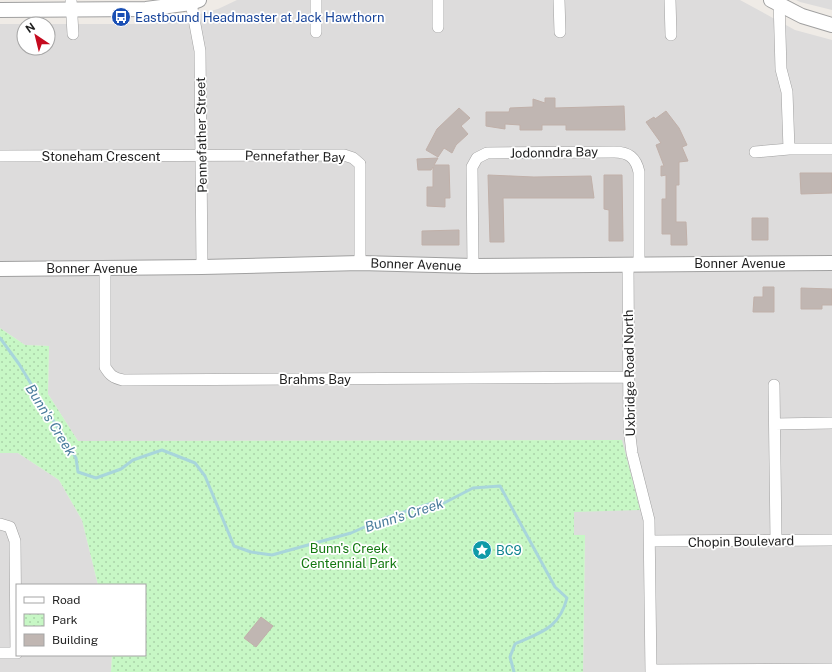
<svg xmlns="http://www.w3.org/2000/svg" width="832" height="672" viewBox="0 0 832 672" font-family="'Public Sans',sans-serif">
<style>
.residential{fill:#dddcdc;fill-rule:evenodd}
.park{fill:url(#park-dots)}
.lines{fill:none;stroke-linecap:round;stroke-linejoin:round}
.stream{stroke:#a8d5db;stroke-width:3}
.building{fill:#c0b6b2;stroke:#c0b0a9}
.minor-casing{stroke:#a0a0a0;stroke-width:12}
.tertiary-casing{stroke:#a0a0a0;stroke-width:16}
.minor{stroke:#fff;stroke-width:11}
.tertiary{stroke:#fff;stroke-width:14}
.labels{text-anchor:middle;stroke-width:3.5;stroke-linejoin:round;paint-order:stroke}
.transit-label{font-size:13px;fill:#164399;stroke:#fff;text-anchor:start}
.street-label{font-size:13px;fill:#1f1f1f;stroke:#fff}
.park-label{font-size:13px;fill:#147911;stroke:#fff}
.culture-label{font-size:13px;fill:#0d838f;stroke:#fff;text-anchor:start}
.water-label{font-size:14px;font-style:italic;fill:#4a7c9c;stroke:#fff}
</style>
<defs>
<pattern id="park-dots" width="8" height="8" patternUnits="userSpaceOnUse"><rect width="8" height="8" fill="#c7f7c5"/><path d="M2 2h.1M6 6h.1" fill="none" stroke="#aad3a9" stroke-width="1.8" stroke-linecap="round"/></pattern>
</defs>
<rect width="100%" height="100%" fill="#efebe6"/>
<path class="residential" d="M237 0H740L795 30 832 40V672H583L585 535H574L573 512 622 440 78 441 48 394 49 346 25 345 0 328V24H148L189 17 218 9ZM24 24H48V48H24Z
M796 0H832V10L800 2Z
M0 453H18L59 480 82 520 98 585H17V655H112L111 672H0Z"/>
<path class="park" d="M0 277V328L25 345 49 346 48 394 78 441 622 440 640 510 574 512V535H585L583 672H111L112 655H145V585H98L82 520 59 480 18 453H0Z"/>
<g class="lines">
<path class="stream" d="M0 338 19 364 76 458 78 472 96 478 121 469 133 460 162 450 195 463 205 476 234 546 251 552 272 555 351 533 385 518 432 503H444L473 488 500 486 555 587 567 598C559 629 541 632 515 644L510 657 514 672"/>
</g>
<path class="building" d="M545 98H555V108L624 106 625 130H566V125H542V130H520V125L505 124V129L486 126V112H509L510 108 533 107V99L545 103Z
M459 108 470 118 461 126 468 134 456 145 452 153 444 148 438 157 426 150 437 129Z
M666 111 679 128 687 145 682 147 688 161 679 162V185H676V222H686L687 245H671V234H662V199H666V175L661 176V166H664L656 145 661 143 646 122 654 117 655 119Z
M438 158 434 165H449L450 198H445V207L427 206V187H433V167L431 170H418L417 159Z
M800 173H832V193L801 194Z
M488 175 534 177 591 176 594 198H503L504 242H490Z
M604 175H622L623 241H609V210L604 209Z
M752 218H768V240H752Z
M459 230V245H422V231Z
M763 287H774V312H753L754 297H763Z
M801 288 832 289V305H822V309H801Z
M261 617 273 626 256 647 244 638Z"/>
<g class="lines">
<g class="minor-casing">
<path id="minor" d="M71 0 73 34
M316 0V32
M438 0V27
M559 0 560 32
M670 0 671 35
M779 0 781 69 787 92 789 149H832
M191 3 200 51 202 267
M755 152 789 149
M0 156 344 155 353 158 360 164V263
M628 264 629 428 632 453 649 520 651 672
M473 266 472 167 477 158 487 153 614 152C629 152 636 158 639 172V263
M105 268V367C110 375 113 378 123 380L628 377
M774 385 776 540
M775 424 832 423
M0 524 10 527 15 541 16 653
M650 541 832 540
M0 653H17
M651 670 832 669"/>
</g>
<g class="tertiary-casing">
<path id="tertiary" d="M771 0 802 16 832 25
M0 10 146 9 191 3 199 0
M0 269 202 267 360 263 473 266 832 263"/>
</g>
<use href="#minor" class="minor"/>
<use href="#tertiary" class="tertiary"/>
</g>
<defs>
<g id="bus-disc" transform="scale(1)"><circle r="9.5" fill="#1a4fb4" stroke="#fff"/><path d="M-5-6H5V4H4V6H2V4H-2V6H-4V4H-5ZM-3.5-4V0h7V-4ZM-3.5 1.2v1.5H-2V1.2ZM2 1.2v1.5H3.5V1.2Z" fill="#fff"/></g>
<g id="sight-disc" transform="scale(1)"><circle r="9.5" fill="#0f9aa8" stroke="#fff"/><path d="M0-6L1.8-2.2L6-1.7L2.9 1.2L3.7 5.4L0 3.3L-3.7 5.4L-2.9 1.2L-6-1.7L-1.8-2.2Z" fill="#fff"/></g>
</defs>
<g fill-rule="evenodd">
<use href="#bus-disc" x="121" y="17"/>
<use href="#sight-disc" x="482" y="550"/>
</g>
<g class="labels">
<g class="transit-label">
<text x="135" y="22">Eastbound Headmaster at Jack Hawthorn</text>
</g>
<g class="street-label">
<text transform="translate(201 135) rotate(-91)" y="5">Pennefather Street</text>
<text transform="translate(554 152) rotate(-1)" y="5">Jodonndra Bay</text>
<text x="101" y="161">Stoneham Crescent</text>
<text transform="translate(295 156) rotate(1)" y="5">Pennefather Bay</text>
<text x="740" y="268">Bonner Avenue</text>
<text transform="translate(416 264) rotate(2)" y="5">Bonner Avenue</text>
<text x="92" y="273">Bonner Avenue</text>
<text transform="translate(629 373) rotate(-91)" y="5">Uxbridge Road North</text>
<text x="315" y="384">Brahms Bay</text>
<text transform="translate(741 541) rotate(-1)" y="5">Chopin Boulevard</text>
</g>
<g class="park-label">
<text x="349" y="553">Bunn's Creek<tspan x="349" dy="15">Centennial Park</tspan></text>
</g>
<g class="culture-label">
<text x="496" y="555">BC9</text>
</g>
<g class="water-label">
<text transform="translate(51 420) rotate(58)" y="5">Bunn's Creek</text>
<text transform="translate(404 515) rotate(-18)" y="5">Bunn's Creek</text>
</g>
</g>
<rect x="16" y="584" width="130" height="72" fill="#ffffff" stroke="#a5a5a5"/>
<rect x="24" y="597" width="20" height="6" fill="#ffffff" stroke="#a5a5a5"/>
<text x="52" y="604" font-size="12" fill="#1f1f1f">Road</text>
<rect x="24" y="614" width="20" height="12" fill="url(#park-dots)" stroke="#a5a5a5"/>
<text x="52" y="624" font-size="12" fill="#1f1f1f">Park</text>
<rect x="24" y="634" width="20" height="12" fill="#c0b6b2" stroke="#a5a5a5"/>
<text x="52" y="644" font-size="12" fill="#1f1f1f">Building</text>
<g transform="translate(36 36) rotate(325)"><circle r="19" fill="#ffffff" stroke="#a5a5a5"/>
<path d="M0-3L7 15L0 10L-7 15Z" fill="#c50a1f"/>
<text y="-6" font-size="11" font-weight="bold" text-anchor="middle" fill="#1f1f1f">N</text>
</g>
</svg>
